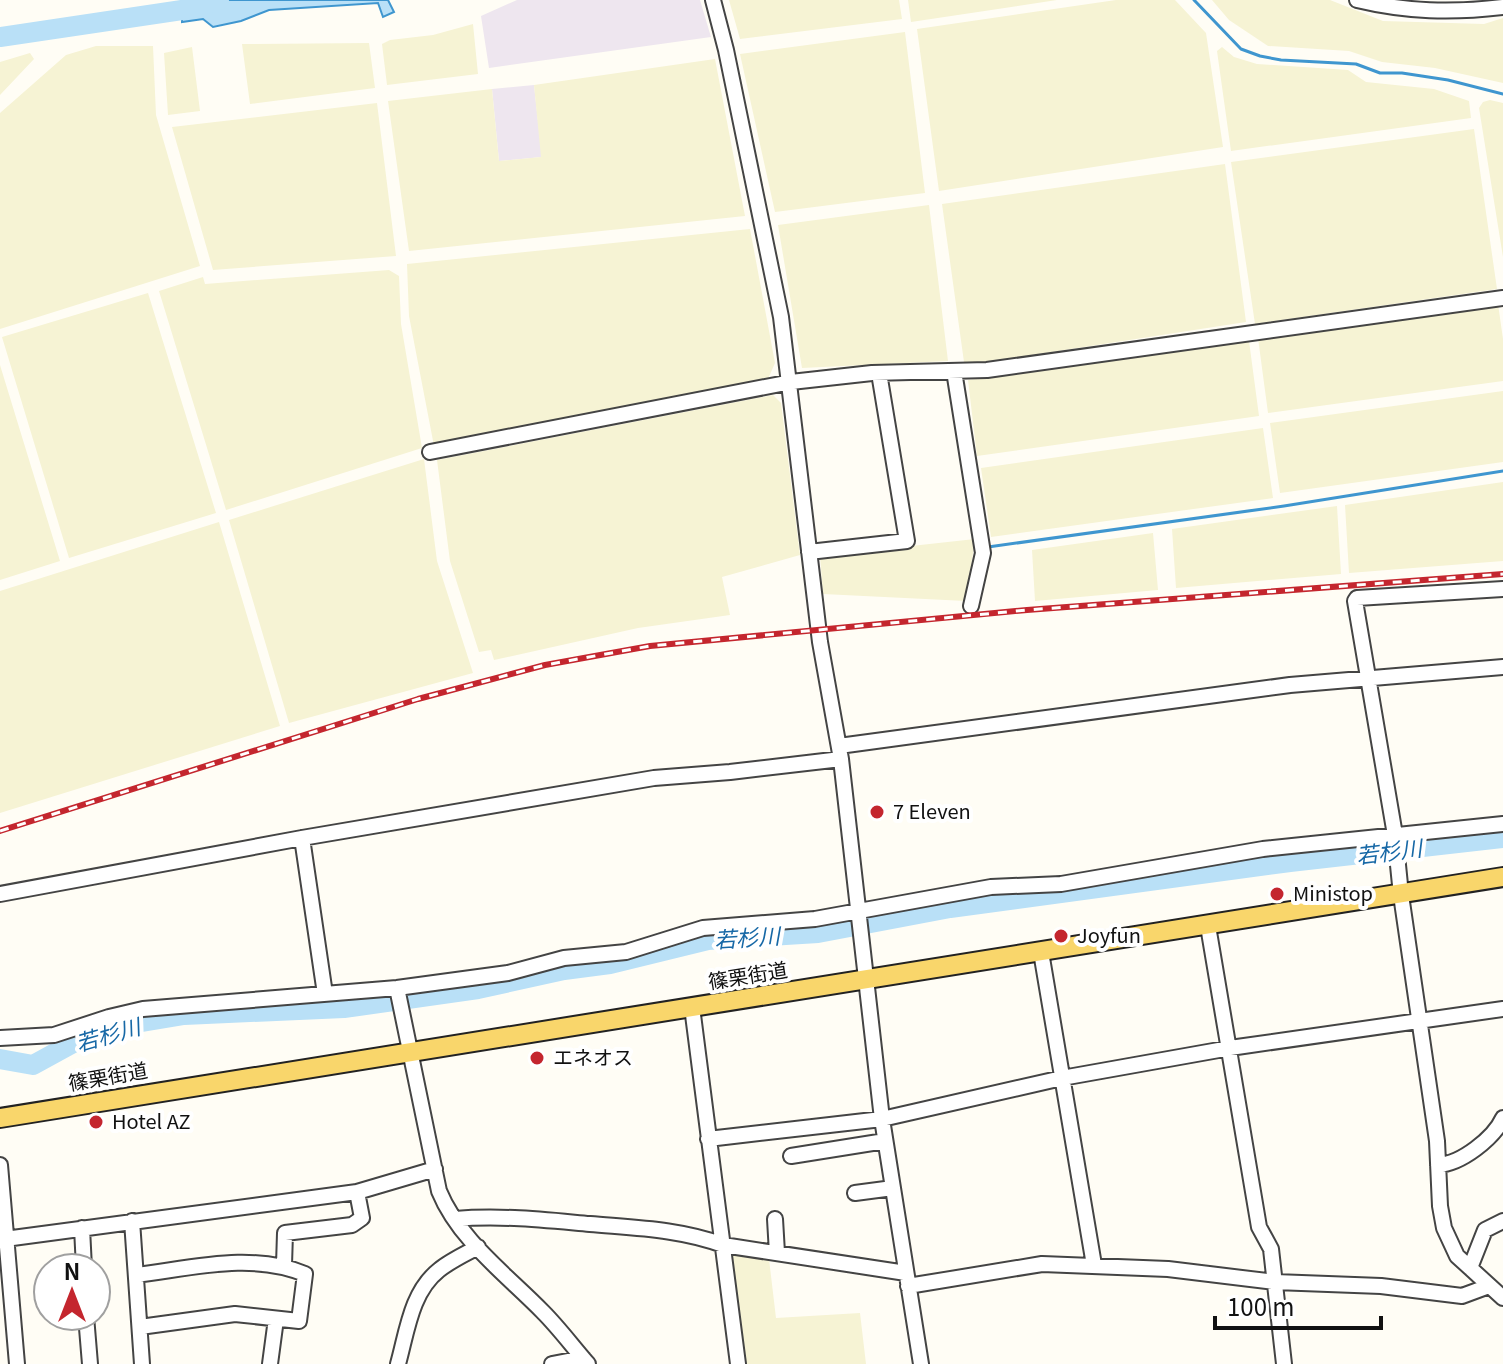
<svg xmlns="http://www.w3.org/2000/svg" width="1503" height="1364" viewBox="0 0 1503 1364" font-family="Georgia,'Noto Sans JP',serif">
<style>
.industrial{fill:#eee6ef}
.farmland{fill:#f6f3d4}
.water{fill:#b9e0f7;stroke:#3f96cf;stroke-width:2}
.lines{fill:none;stroke-linecap:round;stroke-linejoin:round}
.stream{stroke:#3f96cf;stroke-width:3}
.river{stroke:#b9e0f7;stroke-width:20}
.minor-casing{stroke:#444;stroke-width:18}
.major-casing{stroke:#222;stroke-width:22}
.minor{stroke:#fff;stroke-width:14}
.major{stroke:#f9d66b;stroke-width:18}
.rail-casing{stroke:#c4262e;stroke-width:6}
.rail{stroke:#fff;stroke-width:3;stroke-dasharray:9;stroke-linecap:butt}
.poi-dot{fill:#c4262e;stroke:#fff;stroke-width:3}
.labels{text-anchor:middle;stroke-width:8;stroke-linejoin:round;paint-order:stroke}
.poi-label{font-size:20px;fill:#111;stroke:#fff;text-anchor:start}
.street-label{font-size:20px;fill:#111;stroke:#fff}
.water-label{font-size:22px;font-style:italic;fill:#1768a6;stroke:#fff}
</style>
<rect width="100%" height="100%" fill="#fffdf5"/>
<path class="industrial" d="M517 0H700L711 37 489 68 481 16Z
M534 85 542 157 499 161 492 89Z"/>
<path class="farmland" d="M729 0H899L902 19 740 39Z
M908 0H1057L911 22Z
M1116 0H1175L1206 33 1223 147 939 191 917 29Z
M1212 0H1330L1383 21 1484 24 1503 18V83L1435 68 1382 62 1349 51 1268 46 1229 20Z
M473 24 478 74 387 85 382 44 390 40 433 35Z
M905 32 925 193 775 212 740 54Z
M369 43 375 88 250 104 242 44Z
M96 46H153L156 115 200 266 0 329V113L66 55Z
M192 47 200 111 168 115 164 53Z
M1222 47 1234 57 1257 64 1348 70 1366 82 1434 89 1469 101 1471 118 1231 151 1217 51Z
M30 53 34 59 0 95V62Z
M715 59 745 216 409 251 388 101 492 89 499 161 541 157 534 85Z
M1490 100 1503 103V257L1479 108 1483 102Z
M377 103 396 256 213 270 172 127Z
M1474 129 1497 289 1255 324 1231 162Z
M1225 164 1246 322 974 364 964 362 942 204Z
M929 205 948 361 802 368 778 225Z
M750 229 775 363 768 379 434 446 409 316 407 264Z
M389 270 399 276 401 324 422 448 226 510 159 291 203 277 205 284Z
M148 293 216 513 69 558 2 337Z
M1498 304 1503 339V381L1268 413 1258 338Z
M1249 341 1259 416 977 456 968 380Z
M0 365 60 561 0 580Z
M1503 391V462L1280 493 1270 423Z
M773 395 781 403 800 555 722 577 730 615 638 628 494 660 491 650 479 652 450 561 437 460Z
M1263 428 1273 498 991 537 981 468Z
M424 459 437 561 473 673 289 723 229 520Z
M1503 482V561L1349 573 1345 505Z
M1337 506 1341 574 1176 588 1172 529Z
M219 522 280 726 0 813V591Z
M1153 533 1158 590 1035 601 1032 550Z
M975 539 966 601 823 594 820 556Z
M728 1251 769 1259 776 1318 860 1313 866 1364H743Z"/>
<path class="water" d="M182 0H388L394 12 383 17 378 3 269 10 241 21 213 27 203 19 182 22Z"/>
<g class="lines">
<path class="stream" d="M1194 0 1241 49 1260 56 1281 60 1356 64 1380 73H1402L1448 80 1503 94
M988 547 1284 506 1503 471"/>
<path class="river" d="M0 37 182 10 219 0
M0 1059 33 1065 86 1036 118 1026 184 1015 344 1008 478 989 564 970 610 964 708 940 818 933 950 908 1290 862 1503 838"/>
<g class="minor-casing">
<path id="minor" d="M713 0 726 50 781 317 820 642 841 759 882 1119 921 1364
M1357 0C1407 12 1452 13 1503 7
M954 371 983 553 971 606
M430 452 791 382 872 373 987 370 1503 298
M809 552 907 541 879 373
M1503 589 1357 598 1355 601 1395 835 1401 895 1437 1141 1440 1206 1444 1228 1457 1256 1503 1298
M839 746 1290 685 1503 667
M302 838 325 994
M0 894 302 838 654 778 730 772 841 759
M1208 926 1259 1227 1271 1249 1284 1364
M1041 952 1094 1265
M397 988 439 1191C459 1240 507 1275 543 1312 559 1328 573 1347 588 1364
M692 1007 738 1364
M0 1038 54 1035 109 1017 143 1009 397 988 508 973 564 958 626 952 703 928 815 919 991 887 1061 884 1263 849 1503 824
M708 1139 882 1119 1062 1078 1230 1048 1503 1009
M791 1156 885 1141
M0 1165 17 1364
M1438 1165C1461 1164 1494 1138 1503 1118
M855 1193 893 1188
M455 1219C500 1215 544 1220 590 1224 635 1228 680 1229 723 1245L906 1273
M775 1219 777 1253
M132 1221 142 1364
M82 1228 84 1268
M5 1239 357 1192 435 1169
M284 1265 285 1233 352 1225 362 1218 357 1192
M1470 1268 1485 1230 1503 1221
M137 1275C193 1268 251 1252 305 1274L299 1321 235 1314 140 1327
M908 1286 1042 1264 1168 1269 1275 1282 1381 1286 1462 1296 1489 1286
M86 1316 90 1364
M270 1364 276 1319
M398 1364C407 1332 411 1292 439 1270 450 1261 465 1254 478 1247
M552 1364 583 1358"/>
</g>
<g class="major-casing">
<path id="major" d="M0 1118 1503 877"/>
</g>
<use href="#minor" class="minor"/>
<use href="#major" class="major"/>
<g class="rail-casing">
<path id="rail" d="M0 831 418 699 545 665 650 646 1027 610 1503 574"/>
</g>
<use href="#rail" class="rail"/>
</g>
<g class="poi-dot">
<circle cx="877" cy="812" r="8"/>
<circle cx="1277" cy="894" r="8"/>
<circle cx="1061" cy="936" r="8"/>
<circle cx="537" cy="1058" r="8"/>
<circle cx="96" cy="1122" r="8"/>
</g>
<g class="labels">
<g class="poi-label">
<text x="893" y="819">7 Eleven</text>
<text x="1293" y="901">Ministop</text>
<text x="1077" y="943">Joyfun</text>
<text x="553" y="1065">エネオス</text>
<text x="112" y="1129">Hotel AZ</text>
</g>
<g class="street-label">
<text transform="translate(748 976) rotate(-9)" y="7">篠栗街道</text>
<text transform="translate(108 1077) rotate(-10)" y="7">篠栗街道</text>
</g>
<g class="water-label">
<text transform="translate(1389 852) rotate(-7)" y="8">若杉川</text>
<text transform="translate(747 938) rotate(-4)" y="8">若杉川</text>
<text transform="translate(108 1035) rotate(-16)" y="8">若杉川</text>
</g>
</g>
<g transform="translate(72 1292)"><circle r="38" fill="#ffffff" stroke="#a0a0a0" stroke-width="2"/>
<path d="M0-6L14 30L0 20L-14 30Z" fill="#c4262e"/>
<text y="-12" font-size="22" font-weight="bold" text-anchor="middle" fill="#111111">N</text>
</g>
<path d="M1215 1316v12h166v-12" fill="none" stroke="#111111" stroke-width="4"/>
<text x="1227" y="1316" font-size="24" fill="#111111" stroke="#ffffff" stroke-width="6" paint-order="stroke">100 m</text>
</svg>
